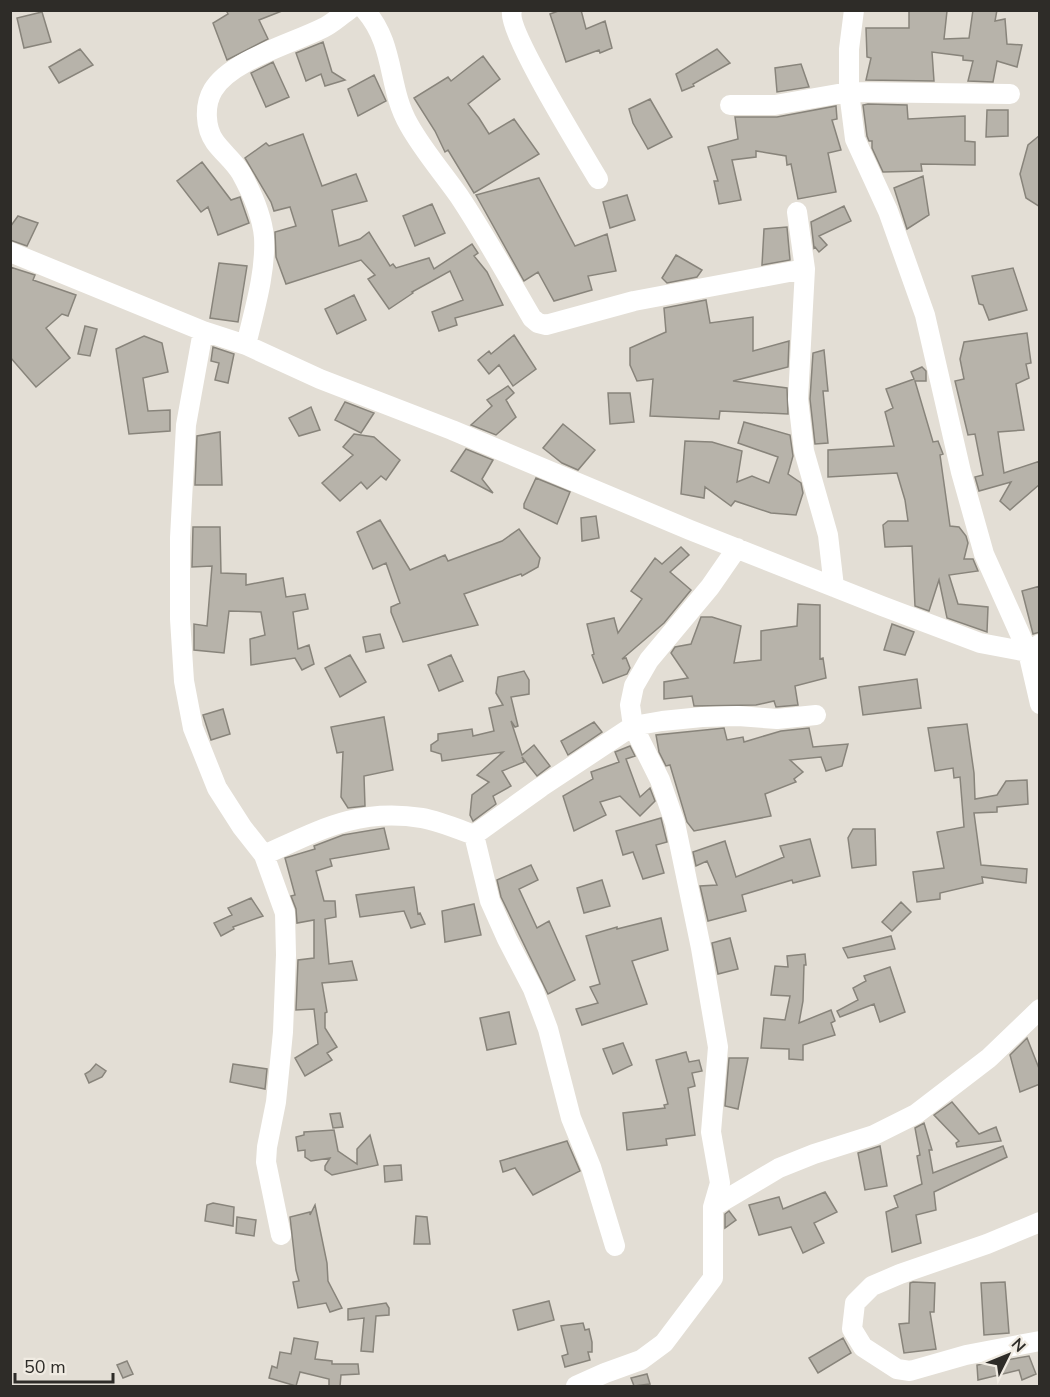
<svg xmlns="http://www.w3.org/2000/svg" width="1050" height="1397" viewBox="0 0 1050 1397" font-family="'Nunito Sans',sans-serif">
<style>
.building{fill:#b7b3aa;stroke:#88847b;stroke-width:1.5}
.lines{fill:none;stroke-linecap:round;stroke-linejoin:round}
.minor{stroke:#fff;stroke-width:20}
</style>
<rect width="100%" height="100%" fill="#e3ded5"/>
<path class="building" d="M226 10H282V11L259 20 268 39 227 60 213 23 228 14Z
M561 10H581L586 29 605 21 612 48 600 53 599 50 566 62 550 14Z
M909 10 947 11 944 39 969 38 973 10H997L995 21 1005 19 1007 44 1022 45 1017 67 997 61 993 82 968 81 973 61 963 60V56L932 52 934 81 866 80 871 58 867 57 866 28H909Z
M42 12 51 42 24 48 17 18Z
M323 42 332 72 345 80 325 86 321 74 306 81 296 53Z
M80 49 93 65 59 83 49 67Z
M717 49 730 63 693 84 694 86 682 91 676 74Z
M483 56 500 79 468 104 479 118 489 134 514 119 539 154 474 193 448 150 445 152 435 131 414 98 448 77 451 81Z
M273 62 289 97 266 107 251 73Z
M801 64 809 87 777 92 775 68Z
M374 75 386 101 358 116 348 89Z
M650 99 672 137 648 149 633 123 629 109Z
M868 104 907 105 908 119 965 116V141L975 142V165L921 164 922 171 883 172 872 148V141H869L867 136 863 105Z
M836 106 837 119 832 120 841 150 828 153 836 192 798 199 791 164 787 165 786 156 756 151V157L732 160 741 200 719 204 714 181H718L708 147 738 139 735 117H777Z
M987 110H1008V136L986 137Z
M303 134 322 186 356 174 367 201 332 210 339 246 360 239 369 232 390 266 393 264 396 268 429 258 434 269 472 244 478 253 474 256 487 272 503 305 455 318 457 325 439 331 432 312 463 300 450 271 412 292 413 293 389 309 368 279 375 275 361 260 286 284 276 257 275 232 296 226 290 207 274 211 271 202 245 158 266 143 269 146Z
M1040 135V207L1026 198 1020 174 1028 145Z
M202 162 231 200 240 197 249 223 218 235 208 207 201 212 177 181Z
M923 176 929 215 907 229 894 188Z
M539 178 575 246 607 234 616 271 588 276 592 290 554 301 538 272 524 281 476 195Z
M627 195 635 220 610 228 603 202Z
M432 204 445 233 415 246 403 216Z
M844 206 851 221 819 236 827 245 819 252 815 247 814 248 811 222Z
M18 216 38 223 27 246 10 240V227Z
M787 227 790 260 762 265 764 229Z
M676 255 702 270 697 277 667 283 662 278Z
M219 263 247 266 238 322 210 318Z
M10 267 35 275 33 280 76 295 68 316 62 314 46 328 70 358 36 387 10 357Z
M1013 268 1027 310 989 320 983 305 979 304 972 276Z
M354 295 366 320 337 334 325 309Z
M706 300 710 323 753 317V351L789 341 788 367 733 381 787 388 788 414 720 411 719 419 650 416 653 379 637 381 630 365V348L666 332 664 308Z
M85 326 97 329 90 356 78 354Z
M1027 333 1031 363 1026 364 1029 378 1016 384 1024 430 998 432 1004 473 1040 461V484L1010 510 1000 501 1011 482 979 491 975 477 983 475 975 434 968 435 955 381 964 379 960 359 964 342Z
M514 335 536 369 513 386 499 365 489 374 478 360 489 351 491 354Z
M144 336 162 343 168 372 143 378 148 411 170 410V431L129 434 116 349Z
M213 347 234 354 228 383 215 380 219 363 211 361Z
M824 350 828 391H823L828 443 815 444 810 399 813 353Z
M922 367 926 371V381H915L933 442 938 441 943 454 940 455 950 526 959 527 966 536 968 543 964 559H973L978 571 949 575 958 604 988 607 987 632 947 618 939 580 929 611 915 606 912 546 885 547 883 525 888 521H908L905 500 897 473 828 477V450L894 446 885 412 893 408 886 389 914 379 911 372Z
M508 386 514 393 506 400 516 417 496 435 471 425 492 406 487 400Z
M608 393H630L634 422 610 424Z
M345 402 374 413 361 433 335 420Z
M311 407 320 430 299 436 289 418Z
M744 422 790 435 793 456 788 474 801 483 803 493 796 515 771 513 735 501 731 506 705 487 704 498 681 494 685 441 712 442 742 451 737 482 752 476 769 483 778 457 738 443Z
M563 424 595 450 578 470 562 463 543 448Z
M220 432 222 485H195L197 436Z
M354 434 374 437 400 460 386 480 381 476 367 489 361 482 340 501 322 483 353 455 343 447Z
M466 449 493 460 482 479 493 493 451 471Z
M536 478 570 492 557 524 524 508V504Z
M596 516 599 538 582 541 581 518Z
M380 520 410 570 445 555 448 561 502 541 519 529 540 558 538 567 522 576 521 574 464 594 478 625 403 642 391 612V607L400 603 386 563 373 569 357 532Z
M193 527H220L221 573 246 574V585L283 578 286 597 305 594 308 609 293 612 298 649 309 645 314 664 302 670 295 658 251 665 250 639 265 635 261 612 229 611 224 653 194 650V624L207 626 212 566 192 567Z
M681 547 689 555 670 572 691 590 664 623 622 659 626 658 630 668 627 674 603 683 592 655 594 654 587 624 614 618 618 633 642 599 631 591 655 558 662 564Z
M1040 586V632L1033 634 1022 591Z
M798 604 820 605V659L823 658 826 678 795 686 798 705 776 707 774 701 756 705 694 706 692 696 664 699V682L688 678 671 653 675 647 691 644 701 617H712L741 626 734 663 761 660V631L797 626Z
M892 624 914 632 905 655 884 650Z
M380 634 384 648 366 652 363 637Z
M350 655 366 682 340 697 325 668Z
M451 655 463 681 439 691 428 665Z
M524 671 529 680V694L511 697 518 726 515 727 511 721 522 755 534 745 550 766 537 776 522 757 524 762 502 771 511 786 493 796 496 804 473 821 470 815 472 795 489 782 477 775 503 752 442 761 441 754 431 751V745L438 740V734L472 729 473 736 494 731 489 708 503 705 496 693 498 677Z
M917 679 921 708 863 715 859 687Z
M223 709 230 734 211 740 203 715Z
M384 717 393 770 364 776 365 806 348 808 341 797 343 752 337 753 331 727Z
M594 722 602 732 568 755 561 741Z
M967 724 974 773 975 799 997 795 1006 781 1027 780 1028 804 997 807V812L974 813 981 865 1027 869 1026 883 982 877 983 883 940 893V899L917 902 913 872 944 868 937 832 964 827 960 777 954 778 953 768 935 771 928 728Z
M724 728 727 740 743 737 744 742 781 731 809 728 813 747 848 744 842 766 826 771 821 757 790 760 803 772 794 779 796 782 765 794 771 816 694 831 687 822 670 765 666 766 659 752 656 735Z
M630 746 635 756 626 759 640 797 650 788 655 801 640 816 620 796 600 802 606 815 574 831 563 796 593 779 591 772 619 762 615 752Z
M661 818 667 842 656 845 664 873 643 879 633 852 623 855 616 831Z
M384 828 389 849 330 859 332 866 316 871 324 901H335L336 917 325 919 329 964 352 961 357 980 322 983 327 1012 325 1013V1028L337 1047 327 1053 332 1060 305 1076 295 1058 318 1044 314 1009 296 1010 298 960 314 958V920L297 923 296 909 291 896 295 895 285 858 315 849 314 846 343 835Z
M853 829H875L876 865 852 868 848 838Z
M810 839 820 876 793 883 792 880 742 895 746 911 708 921 700 886 717 885 707 861 696 866 693 852 725 841 736 877 784 857 780 846Z
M531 865 538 880 519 889 537 928 549 921 575 980 548 994 501 897 497 880Z
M602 880 610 906 584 913 577 888Z
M414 887 418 914 420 913 425 924 411 928 404 911 360 917 356 895Z
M251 898 263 916 233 927 234 929 221 936 214 923 232 915 228 908Z
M901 902 911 912 892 931 882 922Z
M474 904 481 935 445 942 442 911Z
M661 918 668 950 632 961 647 1004 582 1025 576 1009 598 1003 590 987 600 984 586 936 617 927V929Z
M891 936 895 949 848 958 843 948Z
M730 938 738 969 718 974 712 943Z
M805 954 806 965H804L803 1001 799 1023 831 1010 835 1021 831 1023 835 1035 803 1045V1060L789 1059V1049L761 1048 764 1018 785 1020 790 996 771 995 775 966 788 967 787 956Z
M890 967 905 1012 880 1022 874 1004 840 1017 837 1011 858 1000 853 988 866 981 864 976Z
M509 1012 516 1044 487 1050 480 1018Z
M1027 1038 1040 1071V1084L1020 1092 1010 1055Z
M623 1043 632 1065 613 1074 603 1049Z
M686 1052 689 1062 699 1060 702 1071 692 1073 695 1086 688 1088 695 1135 666 1139 667 1145 627 1150 623 1113 665 1108 664 1105 668 1104 656 1060Z
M729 1058H748L738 1109 725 1106Z
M96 1064 106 1071 102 1077 89 1083 85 1074 90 1071Z
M233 1064 267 1069 265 1089 230 1082Z
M952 1102 979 1134 996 1127 1001 1141 957 1147 956 1143 959 1141 934 1115Z
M340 1113 343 1127 333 1128 330 1114Z
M924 1123 932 1150H929L933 1173 1003 1146 1007 1157 934 1192 936 1210 916 1215 921 1243 892 1252 886 1212 898 1207 894 1196 922 1184 917 1156 920 1155 915 1128Z
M334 1130 338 1151 357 1164V1149L370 1135 378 1165 332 1175 325 1170V1166L330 1158 311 1161 305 1157V1150L298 1151 296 1137 304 1135V1132Z
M567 1141 580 1171 533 1195 515 1168 503 1172 500 1161Z
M880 1146 887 1186 865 1190 858 1153Z
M401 1165 402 1180 385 1182 384 1166Z
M825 1192 837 1212 814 1223 824 1243 803 1253 791 1227 759 1235 749 1205 779 1197 783 1209Z
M213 1203 234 1207 233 1226 205 1221 207 1205Z
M315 1205 327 1263 328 1281 342 1308 330 1312 326 1303 298 1308 293 1282 299 1281 296 1270 290 1217 310 1212V1215Z
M729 1211 736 1220 725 1228V1214Z
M416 1216 427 1217 430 1244H414Z
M237 1217 256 1220 254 1236 236 1233Z
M913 1282 935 1283 934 1312H930L936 1349 904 1353 899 1324 909 1323 910 1283Z
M1005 1282 1009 1333 984 1335 981 1283Z
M549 1301 554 1320 518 1330 513 1310Z
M386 1303 389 1308V1315L376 1316 373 1352 361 1351 364 1318 348 1320V1309Z
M583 1323 585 1330 589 1329 592 1342V1352H588L590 1360 565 1367 562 1356 568 1354 561 1326Z
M294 1338 318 1342 315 1359 332 1361V1364H358L359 1374 341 1375 340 1386H329V1379L300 1372 296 1386 269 1378 272 1366 277 1368 280 1352 291 1354Z
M843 1338 851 1353 818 1373 809 1358Z
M1029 1356 1036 1374 1022 1380 1019 1370 978 1380 977 1365Z
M127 1361 133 1374 123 1378 117 1365Z
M647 1374 650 1384 634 1386 631 1378Z"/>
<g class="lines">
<path class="minor" d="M365 10C396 46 387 87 409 125 423 150 442 172 459 196 485 235 508 277 532 318L538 323 546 325 634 301 805 269 797 212
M512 10C506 30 584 155 598 179
M854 10 849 49V92L855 139 888 211 925 315 961 472 984 554 1028 652 1040 704
M730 105H775L849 92 1010 94
M10 252 203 331 246 345 320 379 452 430 690 530 882 606 980 643 1028 652 1040 644
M805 269 798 399 804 451 828 535 834 587
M203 331 186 425 180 538V619L184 681 193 728 217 788 242 827 264 855C320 830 357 808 422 818 439 821 458 829 474 835L541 787 633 726 630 705 634 686 649 660 710 587 737 548
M246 345C254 311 266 273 264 237 262 215 252 193 241 173 234 161 223 153 215 142 205 128 204 105 213 90 231 60 291 44 323 28 332 24 340 16 349 10
M474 835 490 901 507 939 533 989 548 1029 571 1118 591 1167 615 1246
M264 855 285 913 286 955 283 1032 276 1102 267 1147 266 1162 281 1235
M713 1207 779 1168 814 1154 874 1135 916 1114 989 1058 1040 1009
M1040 1222 987 1244 900 1274 872 1286 855 1303 852 1329 863 1347 897 1369 910 1371 966 1355 1040 1341
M576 1386 605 1373 641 1360 664 1343 713 1278V1207L720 1183 711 1132 718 1047 701 948 675 823 660 780 633 726 662 721 702 717 738 716 777 719 816 715"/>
</g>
<rect width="1050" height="1397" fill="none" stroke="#2e2c28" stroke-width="24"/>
<g transform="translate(1008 1355) rotate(47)" stroke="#f0ebe2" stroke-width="4.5" paint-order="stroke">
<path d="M0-4.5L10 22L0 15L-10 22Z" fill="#2e2c28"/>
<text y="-9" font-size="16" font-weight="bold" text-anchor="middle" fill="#2e2c28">N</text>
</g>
<path d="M15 1373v9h98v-9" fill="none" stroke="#2e2c28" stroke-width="3"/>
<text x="24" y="1373" font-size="18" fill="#2e2c28" stroke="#f0ebe2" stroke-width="4.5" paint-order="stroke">50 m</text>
</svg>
